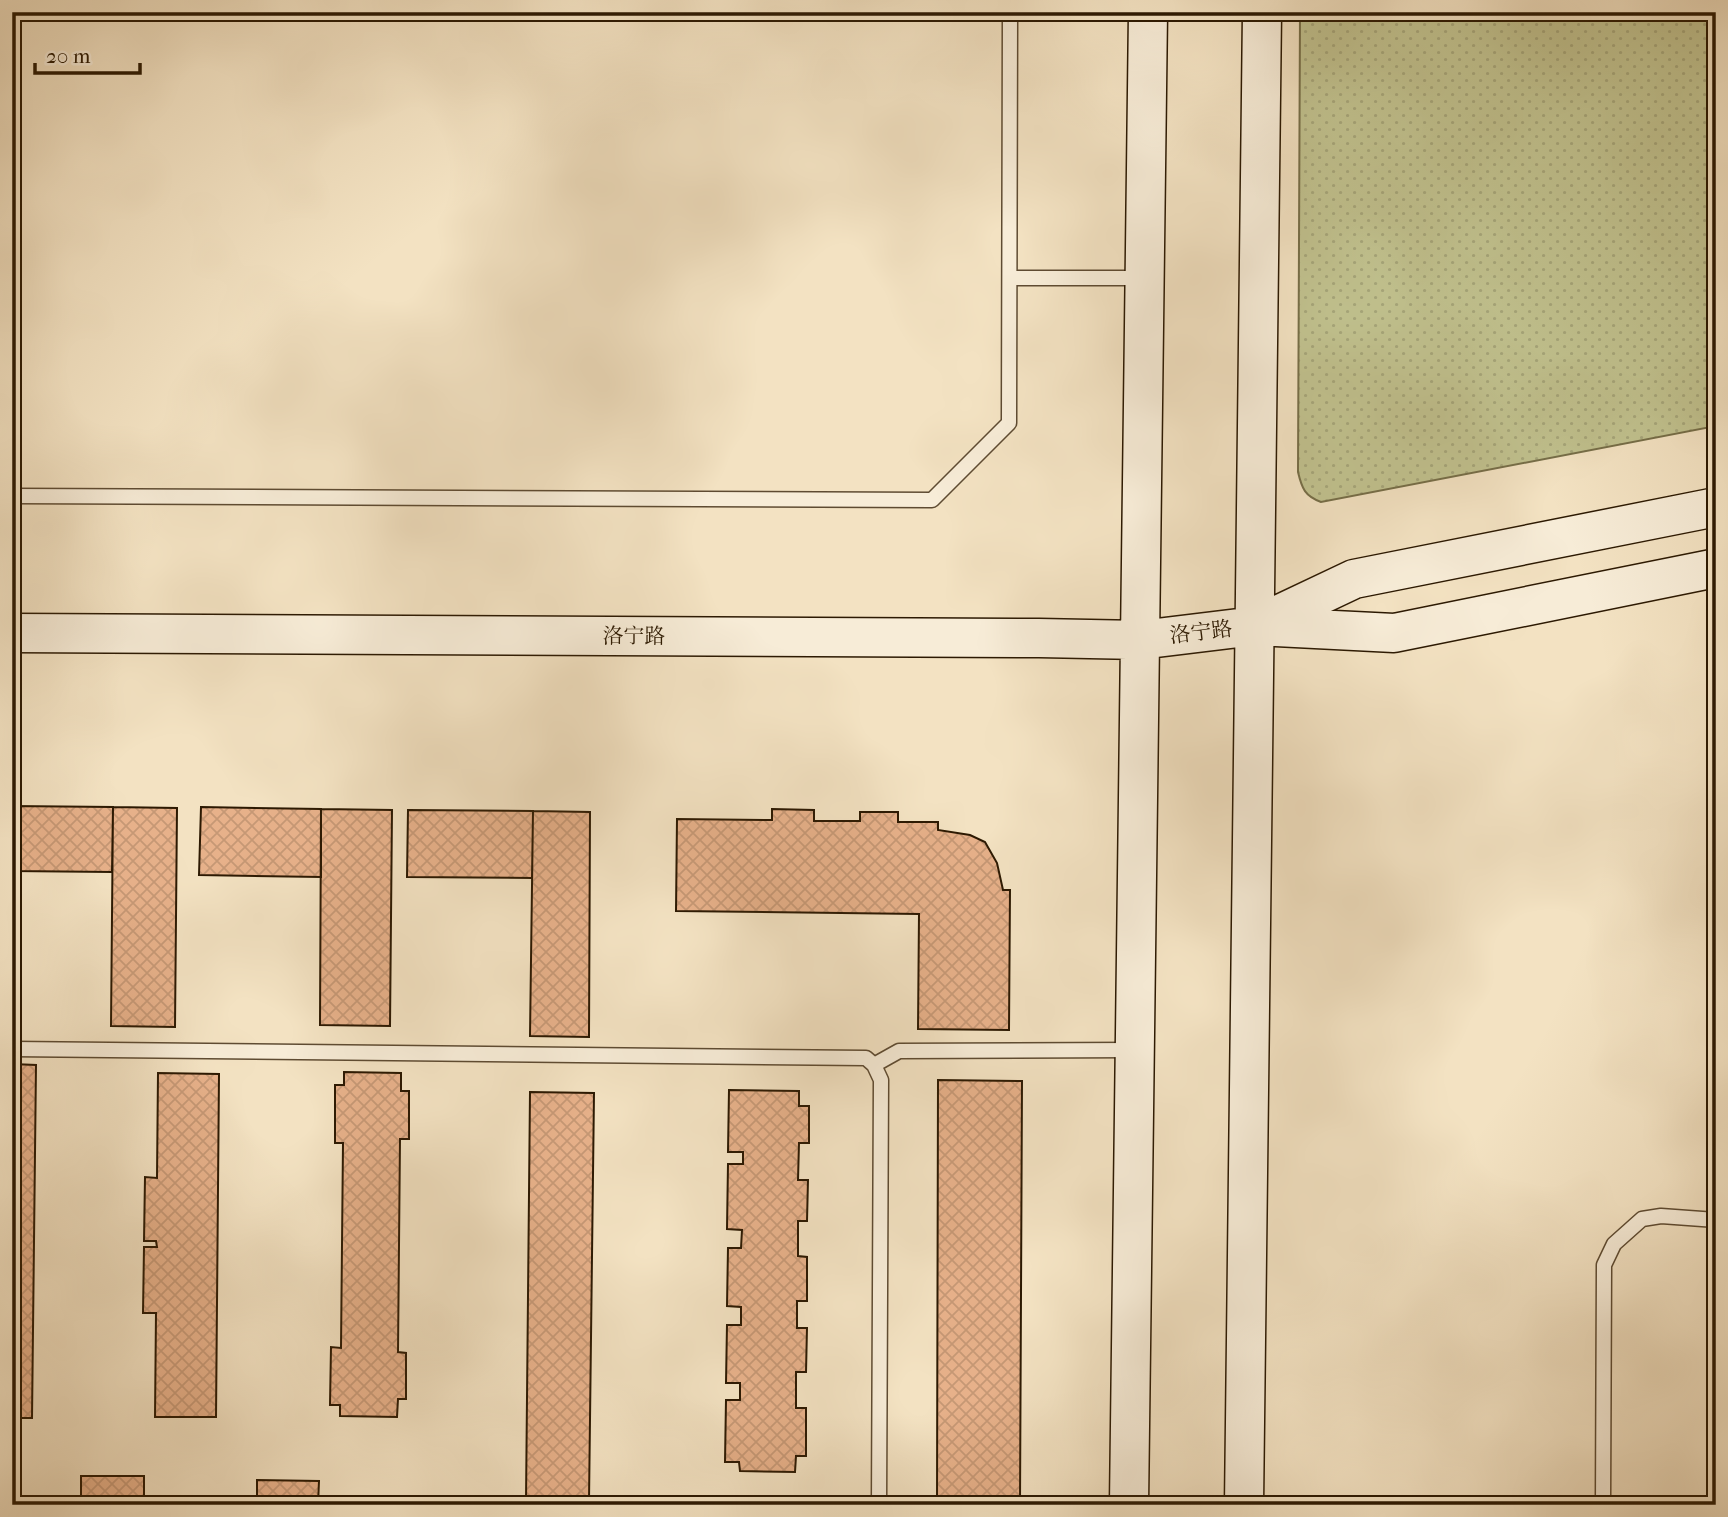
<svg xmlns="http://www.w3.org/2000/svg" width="1728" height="1517" viewBox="0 0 1728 1517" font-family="'IM FELL French Canon','Noto Serif SC',serif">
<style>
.park{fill:url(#park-dots);stroke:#766e48;stroke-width:2}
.building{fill:url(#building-cross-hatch);stroke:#2c1902;stroke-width:2}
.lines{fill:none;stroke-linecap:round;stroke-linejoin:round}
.lane-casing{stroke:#5e4b32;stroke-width:17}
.secondary-casing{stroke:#2c1902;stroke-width:41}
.lane{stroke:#f7ecd7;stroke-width:14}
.secondary{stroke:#f7ecd7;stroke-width:38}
.labels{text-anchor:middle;stroke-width:5;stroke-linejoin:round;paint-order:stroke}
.street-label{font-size:21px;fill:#2c1902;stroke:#f7ecd7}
</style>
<defs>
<pattern id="park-dots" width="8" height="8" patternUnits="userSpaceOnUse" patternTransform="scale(1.75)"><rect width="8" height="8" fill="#c1c28f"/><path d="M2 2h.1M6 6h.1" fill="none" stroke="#a6a67a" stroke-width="1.8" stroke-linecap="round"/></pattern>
<pattern id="building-cross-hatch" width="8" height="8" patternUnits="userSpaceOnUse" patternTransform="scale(1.75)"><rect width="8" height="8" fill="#e7b18a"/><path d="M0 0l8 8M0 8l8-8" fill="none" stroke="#c69875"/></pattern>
</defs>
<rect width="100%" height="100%" fill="#f3e2c2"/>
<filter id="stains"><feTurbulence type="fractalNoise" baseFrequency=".00286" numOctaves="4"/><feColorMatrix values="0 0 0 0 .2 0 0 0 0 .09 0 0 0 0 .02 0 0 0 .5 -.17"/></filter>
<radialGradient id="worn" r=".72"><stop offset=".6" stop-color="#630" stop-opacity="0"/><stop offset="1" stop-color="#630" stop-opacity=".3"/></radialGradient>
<path class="park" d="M1300 12H1716V426L1321 502C1305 496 1302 489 1298 472Z"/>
<path class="building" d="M12 806 113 807 112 872 12 871Z
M113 807 177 808 175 1027 111 1026Z
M201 807 321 809V877L199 875Z
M321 809 392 810 390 1026 320 1025Z
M772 809 814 810V821H860V812H898V822H938V830L970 835 985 842 997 863 1003 890H1010L1009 1030 918 1029 919 914 676 911 677 819 772 820Z
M408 810 533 811 532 878 407 877Z
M533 811 590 812 589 1037 530 1036Z
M12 1064 36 1065 32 1418H12Z
M344 1072 401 1073V1091H409V1139H400L398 1352 406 1353V1399H398L397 1417 340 1416V1405H330L331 1347 341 1348 343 1143H335V1085H344Z
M158 1073 219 1074 216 1417H155L156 1313H143L144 1247H157L156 1241H144L145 1177 157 1178Z
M938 1080 1022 1081 1020 1505H937Z
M729 1090 799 1091V1106H809V1143H799L798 1180H808L807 1221H798V1256L807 1257V1301H797V1328H807L806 1372H796V1408H806V1456H796L795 1472 740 1471 739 1462H725L726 1400H740V1383H726L727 1325H741V1307L727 1306 728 1248H741L742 1230 727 1229 728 1164H743V1152H728Z
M530 1092 594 1093 589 1501 526 1500Z
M81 1476H144V1505H81Z
M257 1480 319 1481 318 1505H257Z"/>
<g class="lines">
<g class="lane-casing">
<path id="lane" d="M1010 278H1142
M12 496 932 500 1009 423 1010 12
M12 1049 866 1058 874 1065 881 1080 879 1505
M874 1065 899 1051 1135 1050
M1603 1505 1604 1265 1614 1244 1642 1219 1661 1216 1716 1220"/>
</g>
<g class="secondary-casing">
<path id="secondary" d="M1259 624 1354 579 1716 507
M12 633 1039 638 1140 640 1255 626 1394 633 1716 568
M1129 1505 1148 12
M1244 1505 1262 12"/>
</g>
<use href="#lane" class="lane"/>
<use href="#secondary" class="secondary"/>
</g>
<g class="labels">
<g class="street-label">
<text transform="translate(1201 632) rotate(-7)" y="7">洛宁路</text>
<text x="634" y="643">洛宁路</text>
</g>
</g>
<rect width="1728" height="1517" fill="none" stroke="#f3e2c2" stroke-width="42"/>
<rect x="14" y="14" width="1700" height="1489" fill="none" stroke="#2c1902" stroke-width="3.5"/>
<rect x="21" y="21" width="1686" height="1475" fill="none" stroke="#2c1902" stroke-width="2"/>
<path d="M35 63v10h105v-10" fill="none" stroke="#2c1902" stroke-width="3.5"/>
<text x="46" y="63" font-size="21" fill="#2c1902" stroke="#f7ecd7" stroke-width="5" paint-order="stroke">20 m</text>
<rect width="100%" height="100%" filter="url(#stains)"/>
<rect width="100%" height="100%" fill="url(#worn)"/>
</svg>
